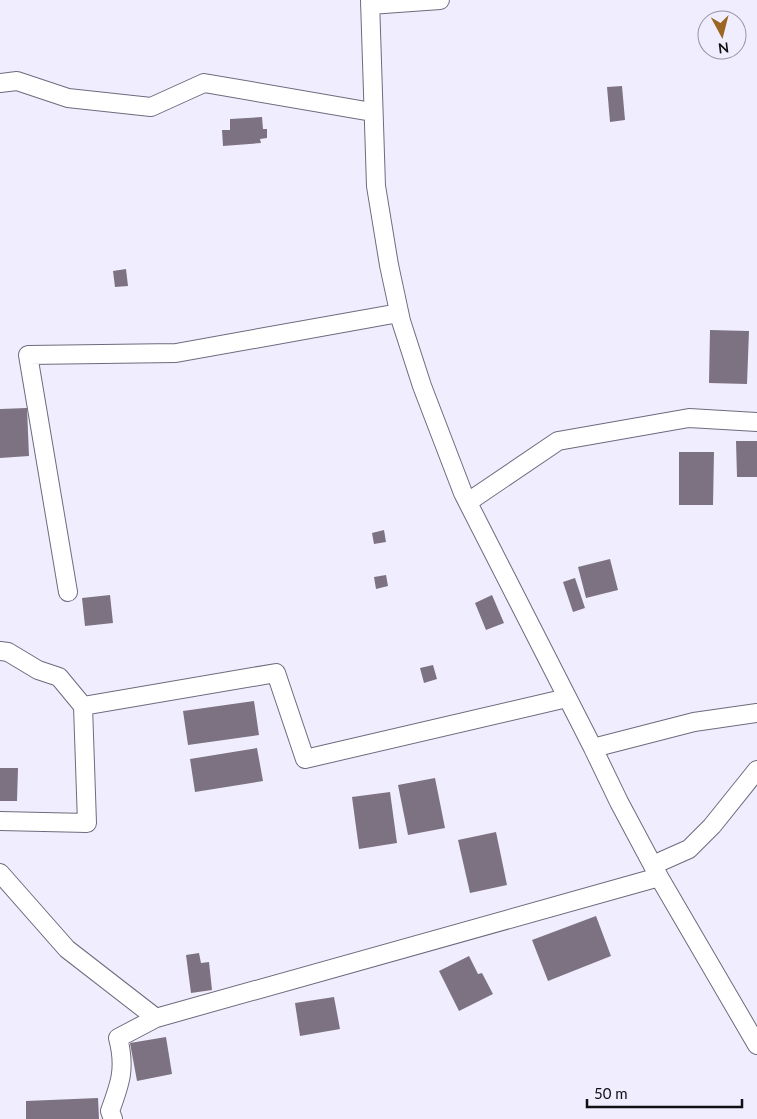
<svg xmlns="http://www.w3.org/2000/svg" width="757" height="1119" viewBox="0 0 757 1119" font-family="Lato,sans-serif">
<style>
.building{fill:#7d7281}
.lines{fill:none;stroke-linecap:round;stroke-linejoin:round}
.minor-casing{stroke:#6d6b7d;stroke-width:20}
.minor{stroke:#fff;stroke-width:18}
</style>
<rect width="100%" height="100%" fill="#f0eefe"/>
<path class="building" d="M622 86 625 120 610 122 607 87Z
M262 117 263 129H267V138L260 139 261 143 223 146 222 130H230V119Z
M126 269 128 286 115 287 113 271Z
M710 330 749 331 747 384 709 383Z
M27 408 29 456 0 458V409Z
M736 441H757V477H737Z
M679 452H714L713 505H679Z
M384 530 386 542 374 544 372 533Z
M610 559 618 590 586 598 578 567Z
M386 575 388 586 376 589 374 577Z
M575 578 585 608 573 612 563 582Z
M110 595 113 623 85 626 82 598Z
M492 595 504 623 486 630 475 603Z
M433 665 437 679 424 683 420 668Z
M254 701 259 735 188 745 183 711Z
M257 748 263 781 195 792 190 759Z
M0 768H18L17 801H0Z
M435 778 445 828 408 835 398 785Z
M390 792 397 843 359 849 352 797Z
M496 832 507 885 470 893 458 840Z
M596 916 611 956 548 981 532 940Z
M199 953 201 963 209 962 212 990 191 993 186 955Z
M469 956 478 974 482 973 493 994 459 1011 439 971Z
M334 997 340 1029 300 1036 295 1003Z
M166 1037 172 1074 137 1081 130 1043Z
M98 1098 99 1119H26V1101Z"/>
<g class="lines">
<g class="minor-casing">
<path id="minor" d="M370 0 376 186 389 265 401 321 422 386 463 493 593 748 619 802 659 877 757 1045
M370 5 440 0
M0 83 17 81 68 98 151 107 204 83 372 112
M468 502 558 441 689 418 757 422
M68 592 28 355 176 353 399 313
M0 651 8 652 38 670 59 677 83 706 276 673 305 759 567 698
M593 748 694 722 757 713
M0 821 87 823 83 706
M653 865 689 849 712 826 757 770
M0 873 67 949 156 1018 118 1038C126 1068 120 1084 110 1111L113 1119
M156 1018 659 877"/>
</g>
<use href="#minor" class="minor"/>
</g>
<g transform="translate(722 35) rotate(173)"><circle r="24" fill="#f0eefe" stroke="#9695a1"/>
<path d="M0-4L9 19L0 12L-9 19Z" fill="#9d6522"/>
<text y="-8" font-size="14" font-weight="bold" text-anchor="middle" fill="#100f16">N</text>
</g>
<path d="M587 1099v8h155v-8" fill="none" stroke="#100f16" stroke-width="2.5"/>
<text x="594" y="1099" font-size="15" fill="#100f16" stroke="#f0eefe" stroke-width="4" paint-order="stroke">50 m</text>
</svg>
